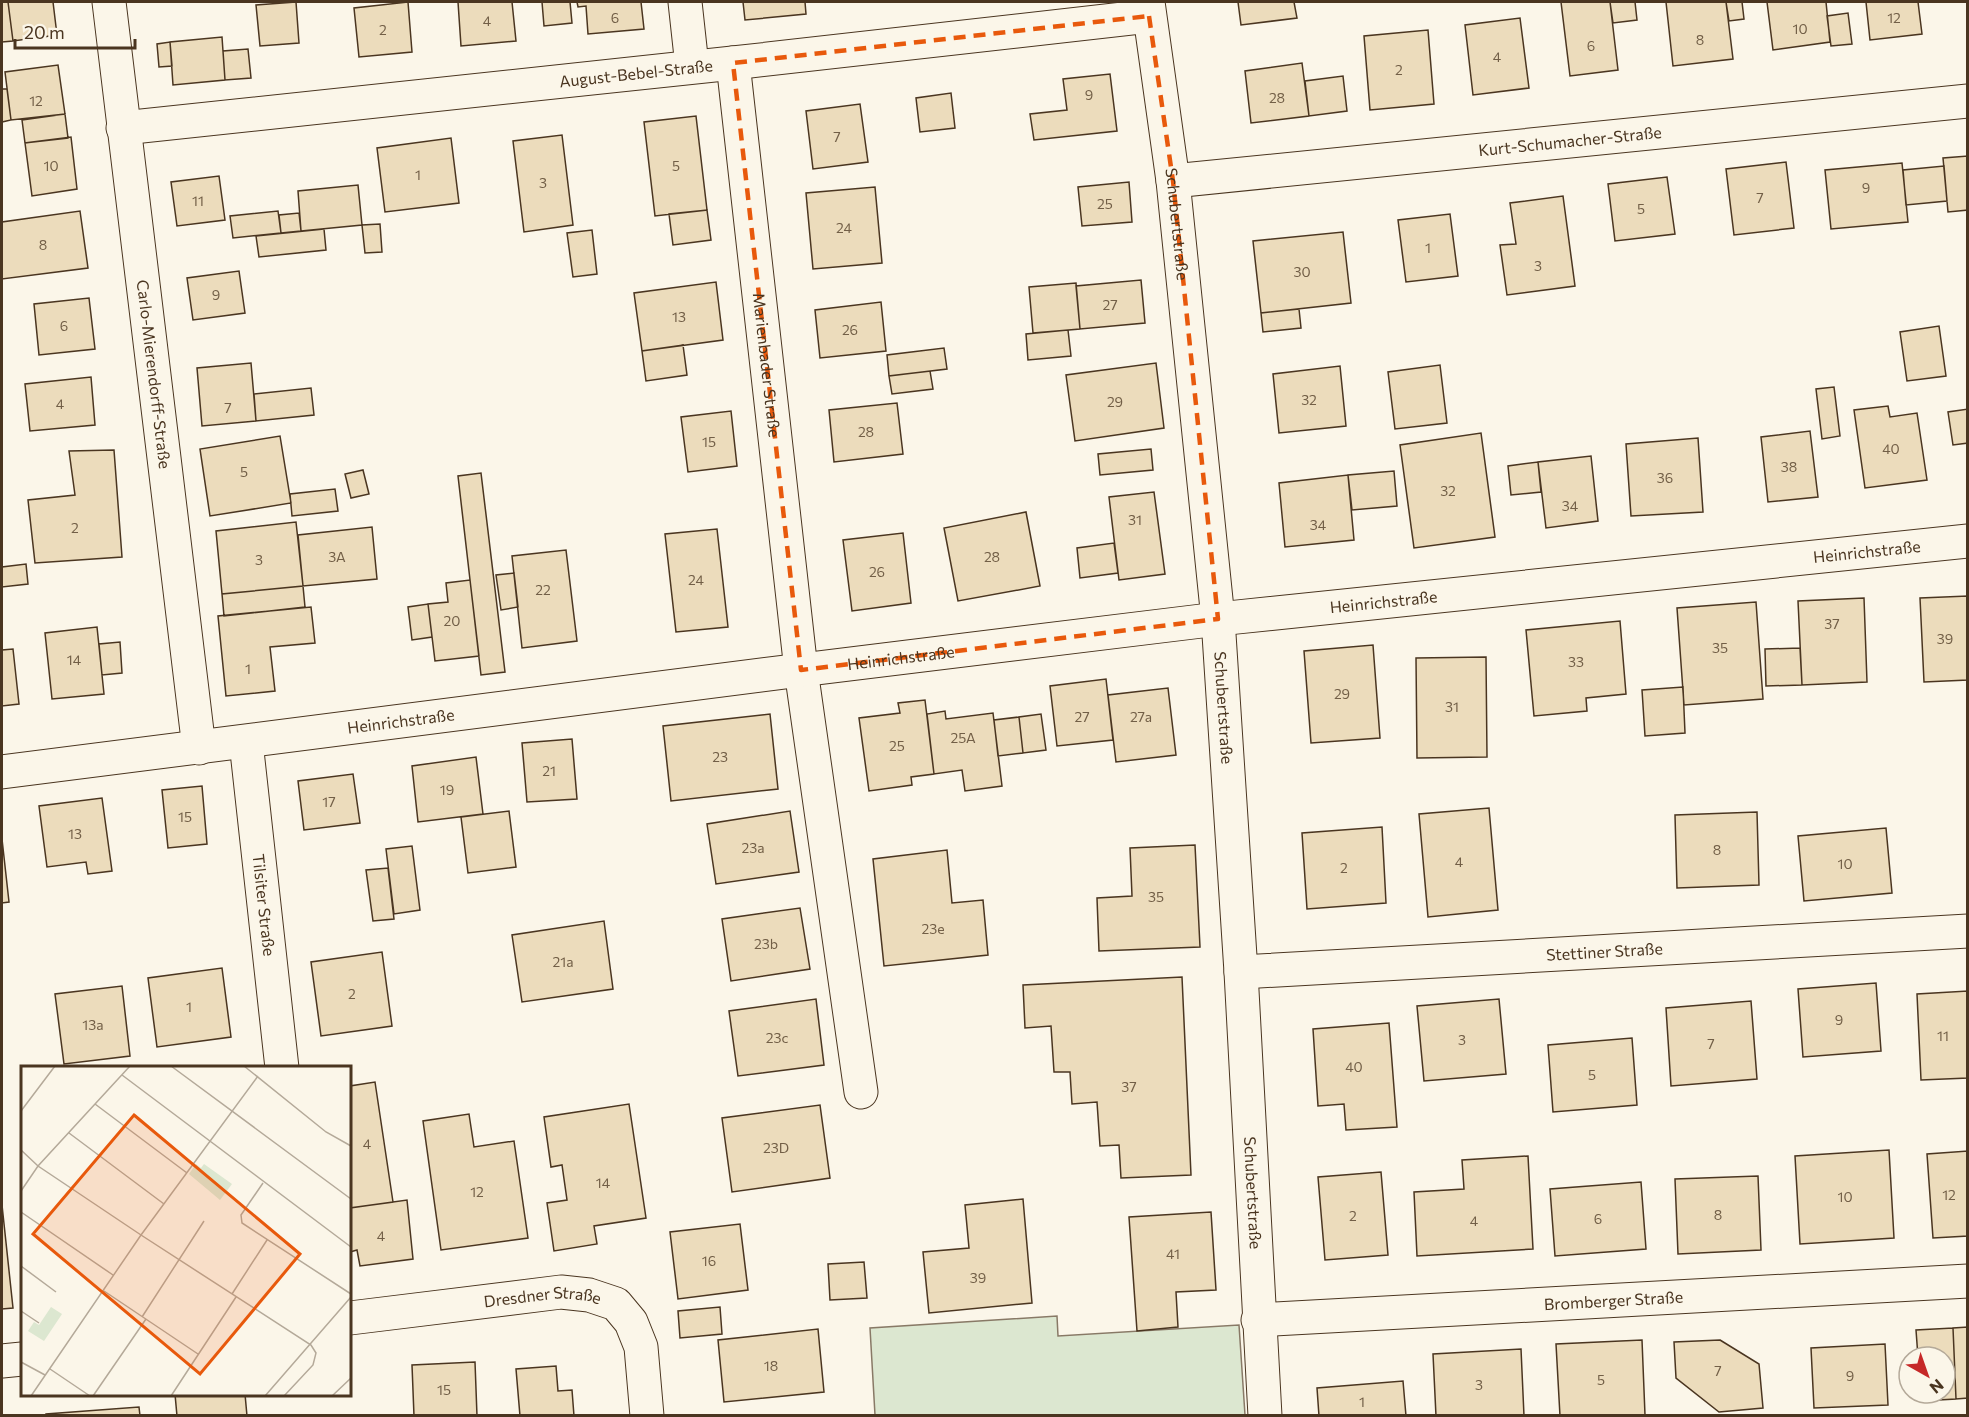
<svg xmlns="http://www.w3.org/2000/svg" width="1969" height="1417" viewBox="0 0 1969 1417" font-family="Commissioner,sans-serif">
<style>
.green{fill:#dce7d0;stroke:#887966;stroke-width:1.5}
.building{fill:#ecdcbc;stroke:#4a3520;stroke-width:1.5}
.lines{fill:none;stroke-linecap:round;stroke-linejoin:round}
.minor-casing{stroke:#4a3520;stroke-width:35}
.minor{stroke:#fbf6e9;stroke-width:33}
.marked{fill:none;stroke:#e8590c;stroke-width:4.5;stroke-dasharray:12 8;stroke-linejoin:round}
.labels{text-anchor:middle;stroke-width:4.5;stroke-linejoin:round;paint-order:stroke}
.number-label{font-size:14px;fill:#725f47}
.street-label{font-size:16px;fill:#4a3520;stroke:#fbf6e9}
.inset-road{fill:none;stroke:#b4a999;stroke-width:1.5}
.view{fill:#e8590c;fill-opacity:0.15;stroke:#e8590c;stroke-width:3}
.inset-edge{fill:none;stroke:#4a3520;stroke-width:3}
</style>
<rect width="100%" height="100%" fill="#fbf6e9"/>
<path class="green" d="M1057 1316 1058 1336 1239 1325 1245 1415H875L870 1328Z"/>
<path class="building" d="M2 2H8L13 41 2 42Z
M8 2H53L57 35 13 41Z
M296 2 299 43 260 46 256 5Z
M408 2 412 52 359 57 354 8Z
M458 2H512L516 41 461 46Z
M542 2H570L572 23 544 26Z
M577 2H641L644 29 588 34 586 6 578 7Z
M743 2H805L806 14 745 20Z
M1238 2H1294L1297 18 1241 25Z
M1561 2H1610L1618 70 1570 76Z
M1610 2H1635L1637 20 1613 23Z
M1666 2H1726L1733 59 1673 66Z
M1726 2H1742L1744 19 1729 21Z
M1767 2H1826L1830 42 1773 50Z
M1866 2H1918L1922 34 1870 40Z
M1848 13 1852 44 1831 46 1827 16Z
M1520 18 1529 88 1473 95 1465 25Z
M1428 30 1434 104 1370 110 1364 36Z
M222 37 225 80 173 85 170 42Z
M170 42 172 66 159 67 157 44Z
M248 49 251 78 225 80 223 51Z
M1302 63 1309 116 1251 123 1245 71Z
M58 65 65 114 11 120 5 72Z
M1110 74 1117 131 1034 140 1030 114 1067 110 1063 79Z
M1343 76 1347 111 1309 116 1305 81Z
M2 89H7L11 120 2 122Z
M951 93 955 128 920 132 916 98Z
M860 104 868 162 813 169 806 111Z
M65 114 68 138 25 143 22 120Z
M696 116 707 210 655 216 644 122Z
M562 135 573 225 524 232 513 141Z
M71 137 77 189 32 196 25 143Z
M451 138 459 203 385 212 377 148Z
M1968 156V210L1948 212 1943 158Z
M1786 162 1794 228 1734 235 1726 169Z
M1902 163 1908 222 1831 229 1825 170Z
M1944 166 1947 201 1906 205 1903 170Z
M219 176 225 220 177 226 171 182Z
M1667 177 1675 234 1615 241 1608 184Z
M1129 182 1132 222 1082 226 1078 187Z
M358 185 362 225 301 231 298 191Z
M875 187 882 263 813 269 806 193Z
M1563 196 1575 286 1507 295 1500 245 1516 244 1510 203Z
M707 210 711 240 673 245 669 214Z
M80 211 88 268 2 279V222Z
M278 211 281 233 233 238 230 216Z
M299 213 301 231 281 233 279 215Z
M1450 214 1458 276 1406 282 1398 220Z
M380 224 382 252 365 253 362 225Z
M324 229 326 250 259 257 256 236Z
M592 230 597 274 573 277 567 233Z
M1343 232 1351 303 1261 313 1253 241Z
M239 271 245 313 193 320 187 278Z
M1141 280 1145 323 1080 329 1076 286Z
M716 282 723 340 642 351 634 293Z
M1076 283 1080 329 1033 333 1029 287Z
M89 298 95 349 39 355 34 304Z
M881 302 886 351 820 358 815 310Z
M1299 309 1301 328 1263 332 1261 313Z
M1939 326 1946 376 1907 381 1900 332Z
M1068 330 1071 356 1028 360 1026 334Z
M683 345 687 375 646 381 642 351Z
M944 348 947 369 889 376 887 355Z
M251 363 256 421 202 426 197 368Z
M1156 363 1164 428 1075 441 1066 375Z
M1440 365 1447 423 1395 429 1388 372Z
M1340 366 1346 426 1279 433 1273 374Z
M930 371 933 389 892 394 889 376Z
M91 377 95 425 30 431 25 384Z
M1834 387 1840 436 1822 439 1816 389Z
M311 388 314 415 256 421 254 394Z
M897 403 903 454 834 462 829 410Z
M1888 406 1890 417 1917 413 1927 480 1865 488 1854 410Z
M1968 409V443L1953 445 1948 412Z
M731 411 737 466 688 472 681 417Z
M1810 431 1818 497 1768 502 1761 437Z
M1481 433 1495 537 1414 548 1400 445Z
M280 436 291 503 210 516 200 449Z
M1698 438 1703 512 1631 516 1626 444Z
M1151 449 1153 470 1100 475 1098 454Z
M114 450 122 557 35 563 28 500 75 495 69 451Z
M1591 456 1598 521 1546 528 1538 462Z
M1538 462 1541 492 1511 495 1508 466Z
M363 470 369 494 351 498 345 474Z
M1394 471 1397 506 1352 510 1348 475Z
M481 473 505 672 481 675 458 476Z
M1348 475 1354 540 1285 547 1279 483Z
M335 489 338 511 292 516 290 494Z
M1154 492 1165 574 1119 580 1109 497Z
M1026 512 1040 586 958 601 944 528Z
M296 522 303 586 222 594 216 531Z
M372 527 377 579 303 586 298 535Z
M717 529 728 627 676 632 665 534Z
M903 533 911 603 852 611 843 540Z
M1114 543 1118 573 1080 578 1077 548Z
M566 550 577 641 522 648 512 556Z
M26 564 28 584 2 587V567Z
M514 573 518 607 501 610 496 575Z
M470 580 479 656 435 661 428 604 448 602 446 583Z
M303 586 305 607 224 616 222 594Z
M1968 596V680L1924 682 1920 598Z
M1864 598 1867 682 1802 685 1798 601Z
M1756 602 1763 699 1684 705 1677 608Z
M428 604 432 637 412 640 408 607Z
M311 607 315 643 270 647 275 691 226 696 218 616Z
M1620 621 1626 694 1586 698 1587 711 1534 716 1526 630Z
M97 627 104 694 52 699 45 633Z
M120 642 122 673 102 675 99 644Z
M1373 645 1380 738 1311 743 1304 651Z
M1800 648 1802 685 1766 686 1765 649Z
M13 649 19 704 2 706V650Z
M1486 657 1487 757 1417 758 1416 658Z
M1106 679 1113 740 1057 746 1050 686Z
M1683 687 1685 733 1645 736 1642 690Z
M1168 688 1176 755 1116 762 1108 695Z
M925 700 934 774 911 777 912 785 869 791 859 718 900 713 898 703Z
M945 711 946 719 993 713 1002 786 965 791 962 770 934 774 927 714Z
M770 714 778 789 671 801 663 726Z
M1041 714 1046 750 1023 753 1019 717Z
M1019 717 1023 753 998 756 994 720Z
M572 739 577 799 527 802 522 743Z
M476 757 483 814 418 822 412 766Z
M353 774 360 823 304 830 298 781Z
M202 786 207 844 168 848 162 790Z
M102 798 112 871 88 874 86 862 47 867 39 806Z
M1489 808 1498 910 1428 917 1419 814Z
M509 811 516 867 468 873 461 817Z
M790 811 799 872 716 884 707 824Z
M1757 812 1759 885 1677 888 1675 815Z
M1382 827 1386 903 1307 909 1302 833Z
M1886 828 1892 893 1804 901 1798 836Z
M2 839 9 902 2 903Z
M1195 845 1200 947 1099 951 1097 898 1132 896 1130 848Z
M412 846 420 910 394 914 386 849Z
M947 850 952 903 983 900 988 955 884 966 873 859Z
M388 868 394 919 373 921 366 870Z
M800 908 810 969 731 981 722 919Z
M604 921 613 989 522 1002 512 935Z
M382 952 392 1026 321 1036 311 962Z
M222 968 231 1037 157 1047 148 978Z
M1182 977 1191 1175 1121 1178 1119 1145 1100 1146 1097 1102 1072 1104 1070 1072H1054L1051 1026 1025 1028 1023 985Z
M1876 983 1881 1051 1803 1057 1798 989Z
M122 986 130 1056 64 1064 55 994Z
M1968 991V1078L1921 1080 1917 994Z
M816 999 824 1065 738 1076 729 1011Z
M1499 999 1506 1074 1424 1081 1417 1006Z
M1751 1001 1757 1079 1671 1086 1666 1008Z
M1389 1023 1397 1127 1346 1130 1344 1104 1318 1106 1313 1029Z
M1632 1038 1637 1105 1553 1112 1548 1045Z
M375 1082 393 1202 350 1208V1086Z
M629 1104 646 1218 594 1226 597 1244 554 1251 547 1203 567 1200 562 1165 551 1167 544 1117Z
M820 1105 830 1178 732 1192 722 1118Z
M469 1114 474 1147 514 1141 528 1238 441 1250 423 1121Z
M1889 1150 1894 1238 1800 1244 1795 1156Z
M1968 1151V1236L1933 1238 1927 1154Z
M1528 1156 1533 1249 1417 1256 1414 1192 1464 1189 1462 1160Z
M1381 1172 1388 1255 1325 1260 1318 1177Z
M1758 1176 1761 1250 1678 1254 1675 1179Z
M1641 1182 1646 1249 1555 1256 1550 1189Z
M1023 1199 1032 1303 929 1313 923 1252 969 1248 965 1205Z
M407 1200 413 1259 360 1266 357 1250 350 1252V1208Z
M2 1205 13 1308 2 1309Z
M1211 1212 1216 1290 1176 1292 1178 1327 1137 1331 1129 1217Z
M740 1224 748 1290 678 1299 670 1232Z
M864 1262 867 1298 830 1300 828 1264Z
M720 1307 722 1334 680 1338 678 1311Z
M1968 1327V1398L1956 1399 1953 1328Z
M1953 1328 1956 1399 1920 1401 1919 1393H1945V1357H1918L1916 1330Z
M818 1329 824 1392 724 1402 718 1340Z
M1642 1340 1645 1415 1560 1416 1556 1344Z
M1720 1340 1759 1364 1763 1408 1719 1412 1676 1378 1674 1342Z
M1885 1344 1888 1405 1814 1408 1811 1348Z
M1521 1349 1524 1416H1436L1433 1354Z
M475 1362 477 1416H414L412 1365Z
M556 1366 558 1391 572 1390 574 1416H520L516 1369Z
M1403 1381 1406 1416H1319L1317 1388Z
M175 1394H245L247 1416H177Z
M139 1407 140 1416H46V1414Z"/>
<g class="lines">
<g class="minor-casing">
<g id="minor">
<path id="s1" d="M109 2 199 748"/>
<path d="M685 2 692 66"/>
<path id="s2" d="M1148 2 1173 181 1218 619 1241 972 1265 1416"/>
<path id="s3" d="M733 63 801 670 861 1092"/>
<path id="s4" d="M123 128 733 63 1149 16"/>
<path id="s5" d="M1173 181 1968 101"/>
<path id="s6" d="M246 742 282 1068"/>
<path id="s7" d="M2 772 801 670 1218 619 1968 541"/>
<path id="s8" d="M1241 972 1968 931"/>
<path id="s9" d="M350 1318 561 1292 589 1295 616 1304 631 1322 641 1347 647 1416"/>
<path id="s10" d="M1258 1320 1968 1281"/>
<path d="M2 1361 22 1359"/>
</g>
</g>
<use href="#minor" class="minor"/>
</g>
<path class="marked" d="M1149 16 1173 181 1218 619 801 670 733 63Z"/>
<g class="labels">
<g class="number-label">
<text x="615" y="23">6</text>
<text x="1894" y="23">12</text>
<text x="487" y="26">4</text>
<text x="1800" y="34">10</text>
<text x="383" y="35">2</text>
<text x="1700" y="45">8</text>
<text x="1591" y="51">6</text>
<text x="1497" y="62">4</text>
<text x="1399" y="75">2</text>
<text x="1089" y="100">9</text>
<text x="1277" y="103">28</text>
<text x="36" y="106">12</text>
<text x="837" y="142">7</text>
<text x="51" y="171">10</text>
<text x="676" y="171">5</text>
<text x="418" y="180">1</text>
<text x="543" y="188">3</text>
<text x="1866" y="193">9</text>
<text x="1760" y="203">7</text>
<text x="198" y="206">11</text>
<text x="1105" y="209">25</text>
<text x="1641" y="214">5</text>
<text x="844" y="233">24</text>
<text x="43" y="250">8</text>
<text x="1428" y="253">1</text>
<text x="1538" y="271">3</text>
<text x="1302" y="277">30</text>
<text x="216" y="300">9</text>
<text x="1110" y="310">27</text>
<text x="679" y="322">13</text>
<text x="64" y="331">6</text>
<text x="850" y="335">26</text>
<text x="1309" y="405">32</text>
<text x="1115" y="407">29</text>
<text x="60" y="409">4</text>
<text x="228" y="413">7</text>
<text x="866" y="437">28</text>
<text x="709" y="447">15</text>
<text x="1891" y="454">40</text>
<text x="1789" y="472">38</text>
<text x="244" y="477">5</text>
<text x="1665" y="483">36</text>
<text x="1448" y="496">32</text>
<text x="1570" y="511">34</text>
<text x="1135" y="525">31</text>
<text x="1318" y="530">34</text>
<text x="75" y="533">2</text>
<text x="337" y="562">3A</text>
<text x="992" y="562">28</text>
<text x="259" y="565">3</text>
<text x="877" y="577">26</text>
<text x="696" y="585">24</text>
<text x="543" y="595">22</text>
<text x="452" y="626">20</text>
<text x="1832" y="629">37</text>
<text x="1945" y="644">39</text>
<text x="1720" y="653">35</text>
<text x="74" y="665">14</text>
<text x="1576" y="667">33</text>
<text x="248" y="674">1</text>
<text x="1342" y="699">29</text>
<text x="1452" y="712">31</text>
<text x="1082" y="722">27</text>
<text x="1141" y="722">27a</text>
<text x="963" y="743">25A</text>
<text x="897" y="751">25</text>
<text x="720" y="762">23</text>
<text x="549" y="776">21</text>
<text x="447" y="795">19</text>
<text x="329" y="807">17</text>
<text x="185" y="822">15</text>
<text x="75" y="839">13</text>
<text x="753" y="853">23a</text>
<text x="1717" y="855">8</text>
<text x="1459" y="867">4</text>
<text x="1845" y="869">10</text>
<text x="1344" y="873">2</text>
<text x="1156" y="902">35</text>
<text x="933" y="934">23e</text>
<text x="766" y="949">23b</text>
<text x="563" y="967">21a</text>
<text x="352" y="999">2</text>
<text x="189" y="1012">1</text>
<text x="1839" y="1025">9</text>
<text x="93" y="1030">13a</text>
<text x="1943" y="1041">11</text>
<text x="777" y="1043">23c</text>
<text x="1462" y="1045">3</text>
<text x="1711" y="1049">7</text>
<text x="1354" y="1072">40</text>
<text x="1592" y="1080">5</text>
<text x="1129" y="1092">37</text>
<text x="367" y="1149">4</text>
<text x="776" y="1153">23D</text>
<text x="603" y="1188">14</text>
<text x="477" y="1197">12</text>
<text x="1949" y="1200">12</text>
<text x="1845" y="1202">10</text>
<text x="1718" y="1220">8</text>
<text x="1353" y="1221">2</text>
<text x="1598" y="1224">6</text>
<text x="1474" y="1226">4</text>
<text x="381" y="1241">4</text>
<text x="1173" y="1259">41</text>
<text x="709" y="1266">16</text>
<text x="978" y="1283">39</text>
<text x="771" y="1371">18</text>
<text x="1718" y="1376">7</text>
<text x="1850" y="1381">9</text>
<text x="1601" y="1385">5</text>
<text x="1479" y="1390">3</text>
<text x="444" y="1395">15</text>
<text x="1362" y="1407">1</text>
</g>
<g class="street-label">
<text dy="6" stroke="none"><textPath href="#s4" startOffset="516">August-Bebel-Straße</textPath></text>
<text dy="6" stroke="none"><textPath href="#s5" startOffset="399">Kurt-Schumacher-Straße</textPath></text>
<text dy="6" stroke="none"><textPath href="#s2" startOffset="224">Schubertstraße</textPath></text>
<text dy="6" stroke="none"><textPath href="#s3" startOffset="304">Marienbader Straße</textPath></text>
<text dy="6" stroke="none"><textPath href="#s1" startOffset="375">Carlo-Mierendorff-Straße</textPath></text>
<text dy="6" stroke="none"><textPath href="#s7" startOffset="1878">Heinrichstraße</textPath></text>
<text dy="6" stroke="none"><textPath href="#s7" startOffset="1392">Heinrichstraße</textPath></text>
<text dy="6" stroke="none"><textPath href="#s7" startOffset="906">Heinrichstraße</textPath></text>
<text dy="6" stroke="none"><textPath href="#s2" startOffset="710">Schubertstraße</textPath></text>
<text dy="6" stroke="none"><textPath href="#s7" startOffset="402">Heinrichstraße</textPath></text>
<text dy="6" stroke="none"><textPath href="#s6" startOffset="164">Tilsiter Straße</textPath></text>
<text dy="6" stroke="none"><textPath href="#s8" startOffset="364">Stettiner Straße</textPath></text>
<text dy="6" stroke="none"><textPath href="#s2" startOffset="1196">Schubertstraße</textPath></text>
<text dy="6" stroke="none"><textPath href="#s10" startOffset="356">Bromberger Straße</textPath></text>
<text dy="6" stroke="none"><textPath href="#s9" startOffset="194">Dresdner Straße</textPath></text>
</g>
</g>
<g transform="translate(21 1066)">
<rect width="330" height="330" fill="#fbf6e9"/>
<path d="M175 98 180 102 183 98 211 118 199 134 168 108ZM30 241 41 248 23 275 7 265 13 256 18 259Z" fill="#dce7d0"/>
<path class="inset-road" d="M150 0 330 133M223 0 305 66 330 80M101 9 330 181M74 38 166 107M0 45 34 0M48 67 143 138M0 84 17 100 120 169 290 279 295 287 292 299 263 330M242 117 220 149 221 157 330 228M0 125 17 100 109 0M0 146 92 209M0 200 35 226M83 225 177 288M211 228 246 174M0 245 18 257M121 251 183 155M0 296 24 309M29 303 69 330M10 330 120 169 237 10M72 330 125 253M150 330 215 231M244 330 330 231M311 330 330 312"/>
<path class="view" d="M113 49 279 188 179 308 12 168Z"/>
<rect width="330" height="330" class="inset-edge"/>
</g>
<rect width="1969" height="1417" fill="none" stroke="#4a3520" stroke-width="6"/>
<g transform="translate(1927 1375) rotate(140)"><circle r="28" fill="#fbf6e9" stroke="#b4a999" stroke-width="1.5"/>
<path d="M0-4.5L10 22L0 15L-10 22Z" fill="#c62828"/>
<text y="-9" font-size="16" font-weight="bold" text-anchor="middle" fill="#4a3520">N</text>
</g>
<path d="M15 39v9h120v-9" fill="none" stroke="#4a3520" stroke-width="3"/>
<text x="24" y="39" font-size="18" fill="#4a3520" stroke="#fbf6e9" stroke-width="4.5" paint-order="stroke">20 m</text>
</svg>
